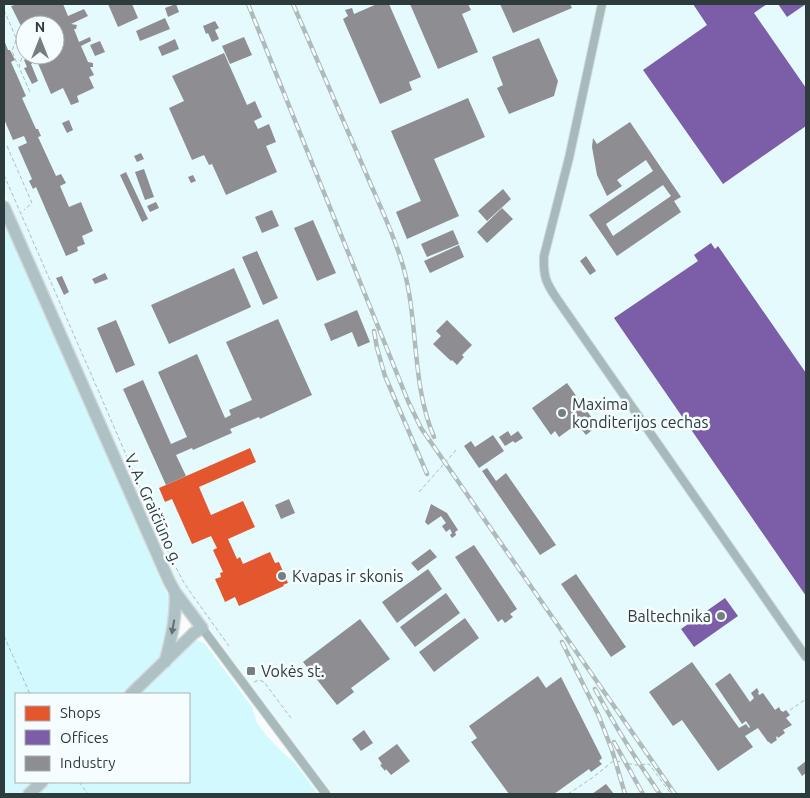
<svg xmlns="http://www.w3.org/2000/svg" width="810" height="798" viewBox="0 0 810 798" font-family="Ubuntu,sans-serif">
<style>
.built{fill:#e5fafd;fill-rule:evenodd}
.green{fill:#d2fafe}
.shops{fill:#e4572e}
.offices{fill:#7b5ea7}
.industry{fill:#8d8d92;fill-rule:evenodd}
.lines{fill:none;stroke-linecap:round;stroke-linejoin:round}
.minor-casing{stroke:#d4d8d9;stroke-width:10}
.secondary-casing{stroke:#d4d8d9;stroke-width:14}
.path{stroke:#afbcbd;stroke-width:1;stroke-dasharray:4 2.5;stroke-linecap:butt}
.minor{stroke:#a6babc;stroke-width:8}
.secondary{stroke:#aec1c4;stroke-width:11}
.rail-casing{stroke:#aebbbb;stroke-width:4.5}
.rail{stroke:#f6fdfe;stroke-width:2.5;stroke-dasharray:8;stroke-linecap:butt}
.oneway{fill:#617173}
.poi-dot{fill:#757f80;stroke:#f6fdfe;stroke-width:2}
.labels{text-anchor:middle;stroke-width:5;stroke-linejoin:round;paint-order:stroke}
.poi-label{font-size:16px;fill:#2e3b3d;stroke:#f6fdfe;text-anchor:start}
.street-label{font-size:16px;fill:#2e3b3d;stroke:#f6fdfe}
</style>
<rect width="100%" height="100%" fill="#f8fcfc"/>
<path class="built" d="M4 4H806V794H333L179 587 159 549 4 191ZM25 25H55V55H25Z"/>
<path class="green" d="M4 223 171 603C168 624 167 650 153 667 145 677 134 685 125 694H16V782H36L23 794H4Z
M197 640 205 644 252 707 257 723 266 735 281 751 295 763 318 794H37L50 782H189V694H139L191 643Z"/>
<path class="shops" d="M250 448 256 462 199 487 211 515 243 501 255 527 228 539 237 559 240 557 243 564 270 552 275 563 279 562 288 583 283 585 284 586 239 606 235 597 225 602 215 579 221 577 220 573 223 572 213 550 217 548 211 536 192 544 172 499 165 502 159 488Z"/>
<path class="offices" d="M693 4H767L754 13 806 88V126L723 184 643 70 707 25Z
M778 4H806L787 17Z
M711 243 715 249 718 246 806 373V596L614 318 698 261 694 255Z
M725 598 738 616 694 647 681 629Z"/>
<path class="industry" d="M18 4H63L68 16 84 9 88 16 71 24 77 25 76 29H74L79 42 90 37 91 41 81 46 88 62 93 63V67H90L94 75 89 77 94 88 77 96 79 102 71 105 63 88 51 94 37 61H35L32 55H55V25H25V34L11 6Z
M108 4H132L138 18 118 27Z
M176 4 179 12 168 17 165 8Z
M377 4H389L421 77 409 82 412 90 380 104 343 19 348 16 345 10 352 8 354 14Z
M410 4H457L458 5 462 4H468L471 10 462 14 478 52 438 69Z
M500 4H570L572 8 513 33Z
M165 18 170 29 140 41 136 31Z
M215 21 219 28 215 30 219 39 212 42 208 33 206 34 203 26Z
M244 37 252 55 230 64 222 46Z
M539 38 558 81 554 96 509 114 497 88 503 85 492 57Z
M175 39 179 49 162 56 158 47Z
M4 40 8 50H10L15 60 11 62 26 96 22 98 36 129H38L41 136 38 137 56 176 61 174 66 183 60 186 69 207 81 202 93 231 82 236 85 244 77 247 78 251 66 256 36 187 33 189 29 181 32 179 18 147 27 143 24 136 13 140 4 119Z
M100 41 105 52 95 56 90 45Z
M224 53 247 105 255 101 262 117 254 121 258 129 269 124 276 142 266 146 277 172 226 195 212 164 209 165 204 155 192 160 169 108 184 101 172 76Z
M29 57 32 64H31L38 81 32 84 24 68 27 67 24 60Z
M468 98 485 137 434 159 459 216 407 239 396 212 421 201 391 131Z
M69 120 73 130 67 133 62 123Z
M630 122 681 197 674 201 681 212 617 256 589 215 653 171 646 160 617 180 622 186 607 196 597 175 592 147 593 138 597 144ZM663 185 671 196 613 236 606 224Z
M141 153 144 159 137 162 134 156Z
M144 169 154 197 145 200 135 172Z
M126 172 148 219 142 222 120 175Z
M193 175 196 181 191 183 188 177Z
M503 189 511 199 487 221 478 211Z
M156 202 159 208 150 212 147 206Z
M502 208 513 219 487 243 477 232Z
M272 210 279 226 262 233 255 217Z
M313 220 336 273 317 281 294 228Z
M453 230 459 244 427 257 421 244Z
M459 245 464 257 430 273 424 261Z
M257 251 278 298 263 305 242 257Z
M586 256 596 271 590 275 580 261Z
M234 268 251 307 169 344 151 305Z
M105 273 108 279 95 284 92 279Z
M62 276 69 292 64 295 56 278Z
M357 310 370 342 358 347 352 332 331 341 324 324Z
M278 319 312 395 260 419 259 417 230 429 232 433 193 450 192 448 176 455 186 476 166 485 123 389 143 380 171 444 187 437 158 372 197 354 225 418 231 415 229 410 252 400 226 342Z
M116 320 135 365 116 373 97 328Z
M447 320 472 345 462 355 464 357 457 365 452 360 451 361 433 344 441 336 436 331Z
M567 383 592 418 591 419 596 427 586 435 577 424 559 437 555 431 551 435 532 408Z
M508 431 511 436 518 431 523 438 515 443 513 441 505 446 499 437Z
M493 435 504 451 479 468 464 446 471 441 475 447Z
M487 468 496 481 506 473 556 545 540 555 482 471Z
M289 499 295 513 281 519 275 505Z
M431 504 447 513 458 530 455 532 456 535 452 538 450 535 452 533 450 529 446 532 442 526 446 523 441 516 428 525 425 522Z
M474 545 517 609 510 614 513 617 505 623 502 619 498 622 455 557Z
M430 549 437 557 418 571 411 563Z
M428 569 442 589 397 623 382 602Z
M576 574 626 647 611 657 561 584Z
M446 593 460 613 415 647 400 627Z
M465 618 479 638 434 672 419 652Z
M360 619 390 659 351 688 354 692 337 705 303 662Z
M692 662 739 728 746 724 749 728 750 727 746 721 742 724 715 684 730 673 750 702 754 698 751 693 757 688 759 692 758 693 759 695 763 693 775 710 779 707 781 711H782L783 712 786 710 790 715 786 718 792 725 783 730 785 733 778 738 777 736 776 738 777 740 771 744 769 742H768L758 728 745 736 753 747 718 771 682 720 673 726 649 692Z
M538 676 546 688 561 677 602 758 599 761 602 764 591 772 589 769 554 794H509L471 742 477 738 469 726Z
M364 730 373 743 361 751 352 739Z
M397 744 410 761 391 775 386 769 385 771 380 765 382 764 378 758Z
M806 761V773L802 776 797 768Z
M606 784 614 794H592Z"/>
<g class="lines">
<g class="minor-casing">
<path id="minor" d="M602 4 569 158 544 256C543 276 546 283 557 299L806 657
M202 628 326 794"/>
</g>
<g class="secondary-casing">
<path id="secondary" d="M4 207 169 581 175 592 202 628 194 633 131 694
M165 662C171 639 177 616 175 592
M29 794 42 782"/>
</g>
<path class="path" d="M4 10 23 54 19 67 30 92
M16 40 12 51 18 66
M7 146 32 203 24 210
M4 175 98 390 169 554 183 581 193 596 229 646
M419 492 457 449
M4 636 30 694
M254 682 259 680 264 682 291 718
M790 710 806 699
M79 782 88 794
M384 793V794
M568 794 592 778 612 762 625 761 630 764 636 765 649 764 671 794"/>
<use href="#minor" class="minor"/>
<use href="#secondary" class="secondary"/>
<g class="rail-casing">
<path id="rail" d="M248 4 408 401 421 428 675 794
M293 4C317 60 341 115 365 171 378 202 394 234 403 266 419 322 411 383 434 437
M374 331 377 348 385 376 427 474
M562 642 598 714 612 750 625 794
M595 689C615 726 636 760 660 794
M614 742 643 794"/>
</g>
<use href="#rail" class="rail"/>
</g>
<defs><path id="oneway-solid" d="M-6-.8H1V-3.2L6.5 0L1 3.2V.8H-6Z" transform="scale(1.25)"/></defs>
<use class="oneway" href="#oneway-solid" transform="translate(173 627) rotate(100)"/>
<g class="poi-dot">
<circle cx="562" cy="413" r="5"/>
<circle cx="282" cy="576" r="5"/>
<circle cx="721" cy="616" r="5"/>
<rect x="246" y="666" width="10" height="10" rx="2.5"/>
</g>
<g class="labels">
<g class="poi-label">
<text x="572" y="410">Maxima<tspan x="572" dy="18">konditerijos cechas</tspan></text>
<text x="292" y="582">Kvapas ir skonis</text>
<text x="711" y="622" text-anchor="end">Baltechnika</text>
<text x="261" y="677">Vokės st.</text>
</g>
<g class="street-label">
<text transform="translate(154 509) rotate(66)" y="6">V. A. Graičiūno g.</text>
</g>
</g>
<rect width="810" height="798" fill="none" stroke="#2e3b3d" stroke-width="10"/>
<rect x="15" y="693" width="175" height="90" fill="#f6fdfe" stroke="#a6afb1"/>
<rect x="25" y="706" width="25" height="15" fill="#e4572e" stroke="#a6afb1"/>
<text x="60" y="718" font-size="15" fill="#2e3b3d">Shops</text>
<rect x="25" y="730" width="25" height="15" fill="#7b5ea7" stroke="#a6afb1"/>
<text x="60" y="743" font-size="15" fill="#2e3b3d">Offices</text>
<rect x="25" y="756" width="25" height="15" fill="#8d8d92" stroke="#a6afb1"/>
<text x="60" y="768" font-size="15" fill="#2e3b3d">Industry</text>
<g transform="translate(40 40)"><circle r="24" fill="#f6fdfe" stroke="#a6afb1"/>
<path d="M0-4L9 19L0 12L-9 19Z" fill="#757f80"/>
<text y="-8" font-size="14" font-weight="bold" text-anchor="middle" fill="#2e3b3d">N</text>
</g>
</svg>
